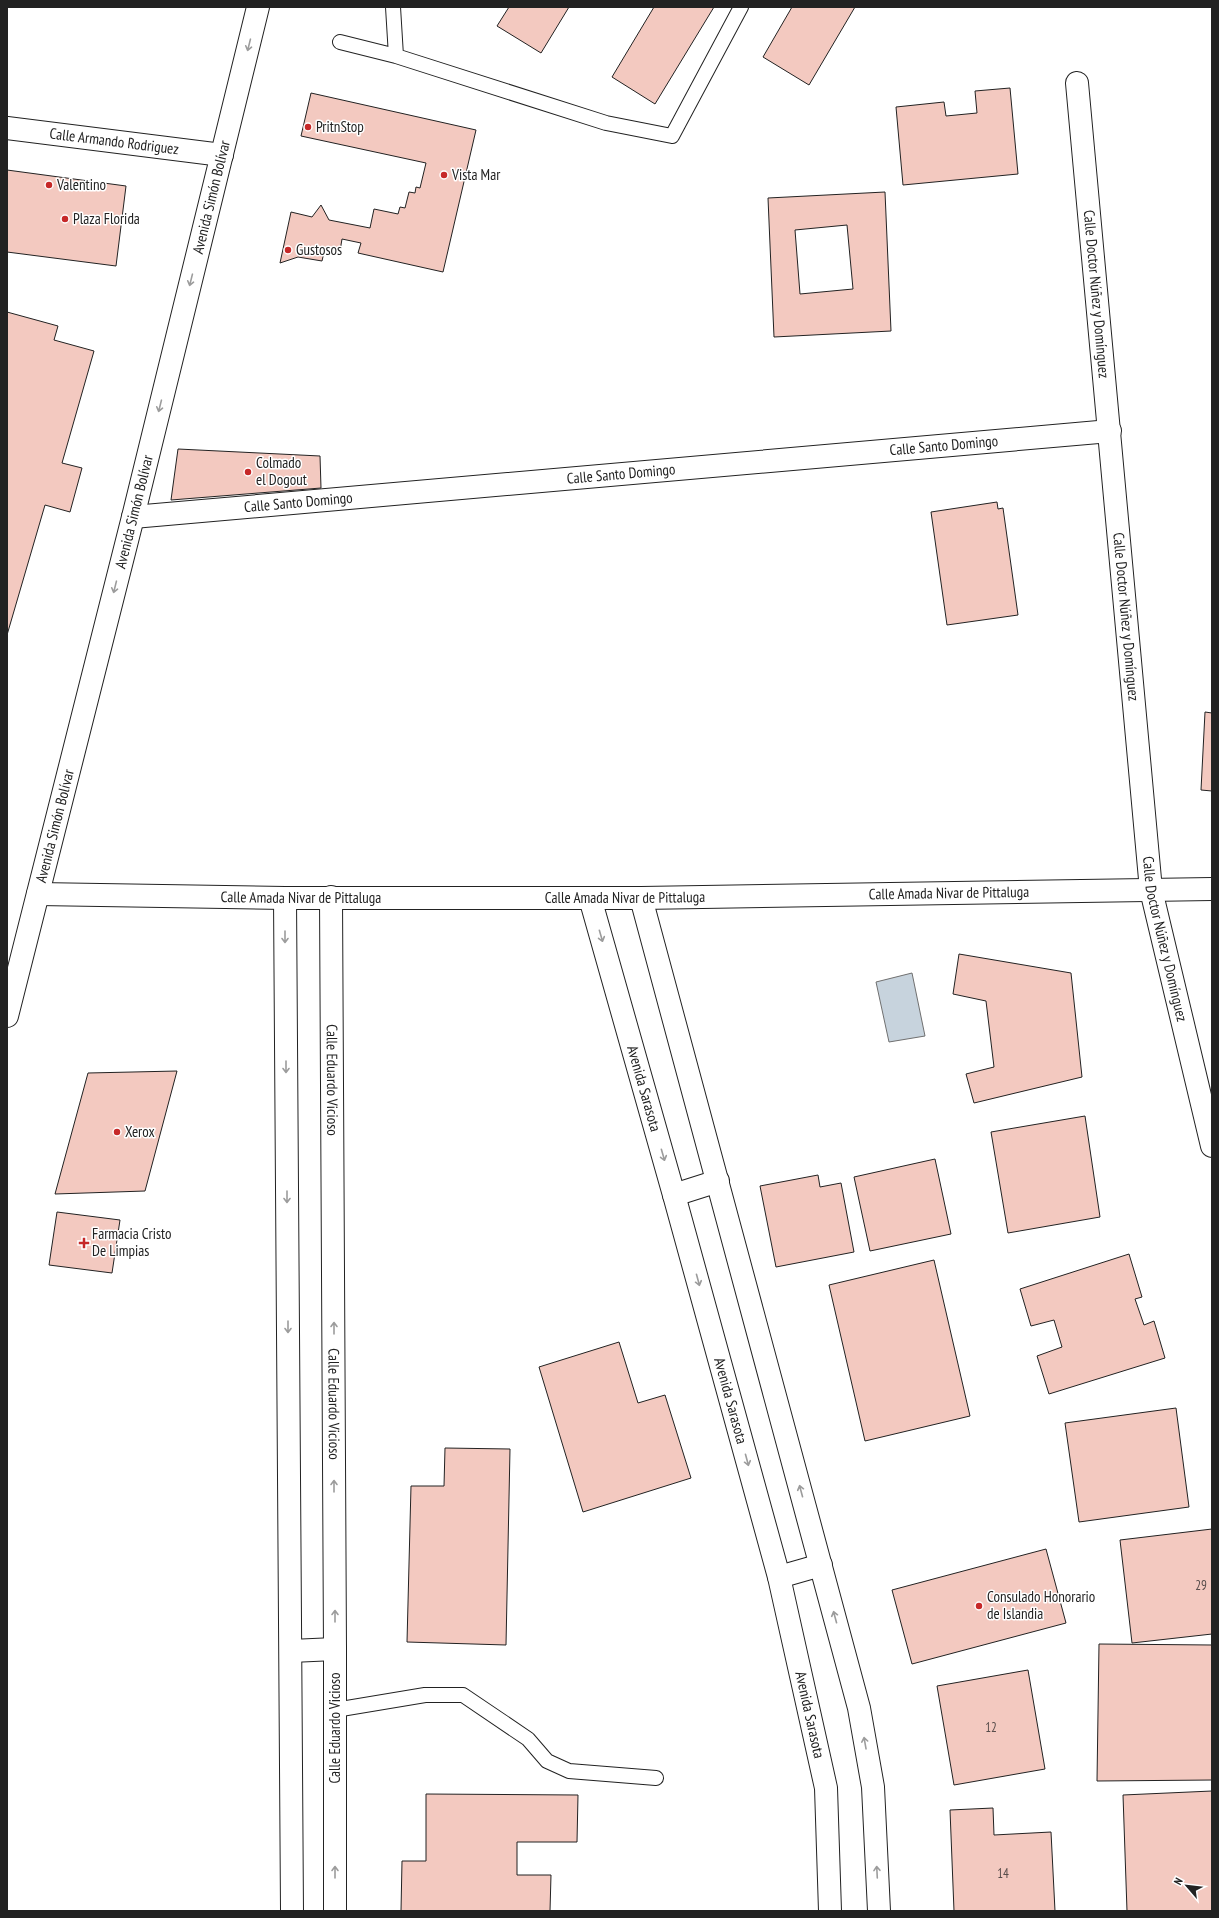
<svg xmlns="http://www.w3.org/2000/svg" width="1219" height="1918" viewBox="0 0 1219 1918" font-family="'PT Sans Narrow',sans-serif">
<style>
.water{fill:#c7d3dd;stroke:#6f6f6f}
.building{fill:#f3c9c0;stroke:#222;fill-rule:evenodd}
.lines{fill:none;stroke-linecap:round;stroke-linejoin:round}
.lane-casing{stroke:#222;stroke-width:16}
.street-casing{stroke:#222;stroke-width:24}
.secondary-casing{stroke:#222;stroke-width:24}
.lane{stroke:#fff;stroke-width:14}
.street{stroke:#fff;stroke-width:22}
.secondary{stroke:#fff;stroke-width:22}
.oneway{stroke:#9c9c9c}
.poi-dot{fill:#c62828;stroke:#fff;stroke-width:1.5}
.labels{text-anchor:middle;stroke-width:3;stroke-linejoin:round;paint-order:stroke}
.number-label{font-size:13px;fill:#564c4a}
.poi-label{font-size:15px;fill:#222;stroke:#fff;text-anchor:start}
.street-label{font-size:15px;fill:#222;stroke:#fff}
</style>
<rect width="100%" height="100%" fill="#fff"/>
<path class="water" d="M912 973 925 1036 889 1042 876 982Z"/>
<path class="building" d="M509 7H569L541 53 497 26Z
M654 7H714L655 104 612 77Z
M792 7H855L809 85 763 57Z
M1010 88 1018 174 903 185 896 107 944 102 946 116 977 113 975 91Z
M311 93 476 130 443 272 358 253 361 243 342 239 340 251 325 248 322 261 298 257 280 263 291 212 312 217 321 205 329 220 370 228 374 209 398 214 400 207 405 208 409 192 415 193 416 187 420 188 426 163 301 136Z
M7 170 126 186 116 266 7 252Z
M885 192 891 331 774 337 768 198ZM847 225 853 289 800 294 795 230Z
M7 312 58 326 54 340 94 351 62 463 82 468 70 512 45 505 7 635Z
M178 449 320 456 321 488 171 500Z
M997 502 998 509 1003 508 1018 615 947 625 931 512Z
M1205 712 1212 713V791L1201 790Z
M959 954 1071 973 1082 1077 974 1103 966 1074 994 1067 986 1001 953 994Z
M177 1071 145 1191 55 1194 88 1073Z
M1085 1116 1100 1217 1008 1233 991 1132Z
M935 1159 951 1234 870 1251 854 1177Z
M818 1175 820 1187 841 1183 854 1252 776 1267 760 1186Z
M57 1212 120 1220 112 1273 49 1265Z
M1129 1254 1142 1297 1135 1299 1144 1325 1154 1321 1165 1358 1049 1394 1037 1356 1062 1347 1054 1320 1031 1326 1020 1289Z
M934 1260 970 1416 865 1441 829 1285Z
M619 1342 638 1403 665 1395 691 1478 583 1512 539 1367Z
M1176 1408 1189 1507 1079 1522 1065 1423Z
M445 1448 510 1449 506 1645 407 1642 411 1486H444Z
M1212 1529V1634L1132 1643 1120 1540Z
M1046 1549 1066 1623 912 1664 892 1590Z
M1099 1644 1212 1645V1780L1097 1781Z
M1028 1670 1045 1769 954 1785 937 1686Z
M1212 1791V1911H1127L1123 1795Z
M426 1794 578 1795 577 1842H517V1875H551L550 1911H401L402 1861H426Z
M993 1808 994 1835 1051 1832 1055 1911H954L950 1810Z"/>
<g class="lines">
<g class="lane-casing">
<path id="lane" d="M393 7 396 56 606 123 672 136 741 7
M340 42 396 56
M335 1710 425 1695H463L528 1739 547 1761 569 1771 656 1778"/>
</g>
<g class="street-casing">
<g id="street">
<path id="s1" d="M1077 83 1151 890 1212 1146"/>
<path id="s2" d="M7 128 222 155"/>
<path id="s3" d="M133 517 1110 431"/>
<path id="s4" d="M38 894 285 898H641L1212 889"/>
<path id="s5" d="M331 897 335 1649V1911"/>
<path d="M285 898 292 1911"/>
<path id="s6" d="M590 898 674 1195 779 1577 826 1788 830 1911"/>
<path d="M641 898 859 1708 873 1787 879 1911"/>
<path d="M674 1195 718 1181"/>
<path d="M779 1577 821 1565"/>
<path d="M291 1651 335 1649"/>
</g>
</g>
<g class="secondary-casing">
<g id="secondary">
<path id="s7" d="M7 1016 133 517 258 7"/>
</g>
</g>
<use href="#lane" class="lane"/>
<use href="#street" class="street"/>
<use href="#secondary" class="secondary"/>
</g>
<defs><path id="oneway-shaft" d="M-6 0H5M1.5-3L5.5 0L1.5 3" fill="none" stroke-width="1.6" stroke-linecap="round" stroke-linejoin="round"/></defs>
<g class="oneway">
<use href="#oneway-shaft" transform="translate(249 45) rotate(104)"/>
<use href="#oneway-shaft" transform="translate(191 280) rotate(104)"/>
<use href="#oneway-shaft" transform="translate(160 406) rotate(104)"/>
<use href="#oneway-shaft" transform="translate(115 587) rotate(104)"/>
<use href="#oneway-shaft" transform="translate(601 936) rotate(74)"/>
<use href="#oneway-shaft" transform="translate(285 937) rotate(90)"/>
<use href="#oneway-shaft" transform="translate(286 1067) rotate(90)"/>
<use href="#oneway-shaft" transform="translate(663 1155) rotate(74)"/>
<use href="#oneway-shaft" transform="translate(287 1197) rotate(90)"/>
<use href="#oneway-shaft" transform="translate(698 1280) rotate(75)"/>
<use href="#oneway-shaft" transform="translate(288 1327) rotate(90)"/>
<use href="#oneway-shaft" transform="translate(334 1328) rotate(-90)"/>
<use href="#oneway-shaft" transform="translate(747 1460) rotate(75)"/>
<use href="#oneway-shaft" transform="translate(334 1486) rotate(-90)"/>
<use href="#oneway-shaft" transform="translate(801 1491) rotate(-105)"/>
<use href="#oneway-shaft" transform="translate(335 1616) rotate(-90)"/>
<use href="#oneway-shaft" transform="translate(835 1617) rotate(-105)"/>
<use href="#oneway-shaft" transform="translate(865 1743) rotate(-100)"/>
<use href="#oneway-shaft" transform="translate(335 1872) rotate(-90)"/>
<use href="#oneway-shaft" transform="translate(877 1872) rotate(-93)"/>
</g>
<g class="poi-dot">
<circle cx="308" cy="127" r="4"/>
<circle cx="444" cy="175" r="4"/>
<circle cx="49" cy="185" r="4"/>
<circle cx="65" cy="219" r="4"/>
<circle cx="288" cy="250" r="4"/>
<circle cx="248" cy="472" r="4"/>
<circle cx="117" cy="1132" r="4"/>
<path d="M82 1237h4v4h4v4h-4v4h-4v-4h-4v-4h4z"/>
<circle cx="979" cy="1606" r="4"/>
</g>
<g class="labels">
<g class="number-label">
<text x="1201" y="1590">29</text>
<text x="991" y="1732">12</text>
<text x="1003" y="1878">14</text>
</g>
<g class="poi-label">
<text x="316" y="132">PritnStop</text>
<text x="452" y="180">Vista Mar</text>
<text x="57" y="190">Valentino</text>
<text x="73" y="224">Plaza Florida</text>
<text x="296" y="255">Gustosos</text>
<text x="256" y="468">Colmado<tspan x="256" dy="17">el Dogout</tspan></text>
<text x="125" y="1137">Xerox</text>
<text x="92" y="1239">Farmacia Cristo<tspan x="92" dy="17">De Limpias</tspan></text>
<text x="987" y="1602">Consulado Honorario<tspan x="987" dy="17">de Islandia</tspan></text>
</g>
<g class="street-label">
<text dy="5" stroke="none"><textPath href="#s2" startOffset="108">Calle Armando Rodriguez</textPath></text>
<text dy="5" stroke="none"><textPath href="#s7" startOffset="844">Avenida Simón Bolívar</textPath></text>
<text dy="5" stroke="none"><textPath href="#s1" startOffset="212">Calle Doctor Núñez y Domínguez</textPath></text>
<text dy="5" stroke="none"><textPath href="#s3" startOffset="814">Calle Santo Domingo</textPath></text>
<text dy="5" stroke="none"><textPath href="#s3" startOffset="490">Calle Santo Domingo</textPath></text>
<text dy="5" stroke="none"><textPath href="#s3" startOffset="166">Calle Santo Domingo</textPath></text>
<text dy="5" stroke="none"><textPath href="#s7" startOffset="520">Avenida Simón Bolívar</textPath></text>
<text dy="5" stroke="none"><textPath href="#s1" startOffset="536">Calle Doctor Núñez y Domínguez</textPath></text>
<text dy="5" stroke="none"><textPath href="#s7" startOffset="196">Avenida Simón Bolívar</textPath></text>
<text dy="5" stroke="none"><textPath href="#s4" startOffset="911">Calle Amada Nivar de Pittaluga</textPath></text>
<text dy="5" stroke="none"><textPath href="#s4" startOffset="263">Calle Amada Nivar de Pittaluga</textPath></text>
<text dy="5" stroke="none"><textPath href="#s4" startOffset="587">Calle Amada Nivar de Pittaluga</textPath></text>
<text dy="5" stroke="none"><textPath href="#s1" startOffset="861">Calle Doctor Núñez y Domínguez</textPath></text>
<text dy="5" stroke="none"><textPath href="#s5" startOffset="183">Calle Eduardo Vicioso</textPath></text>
<text dy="5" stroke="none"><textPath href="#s6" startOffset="198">Avenida Sarasota</textPath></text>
<text dy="5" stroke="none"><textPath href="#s6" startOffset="522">Avenida Sarasota</textPath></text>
<text dy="5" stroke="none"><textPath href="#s5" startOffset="507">Calle Eduardo Vicioso</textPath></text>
<text dy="5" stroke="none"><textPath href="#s6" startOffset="846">Avenida Sarasota</textPath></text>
<text transform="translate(335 1728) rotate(-90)" y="5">Calle Eduardo Vicioso</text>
</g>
</g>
<rect width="1219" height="1918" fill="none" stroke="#222222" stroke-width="16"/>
<g transform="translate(1187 1886) rotate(298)" stroke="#ffffff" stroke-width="3" paint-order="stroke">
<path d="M0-3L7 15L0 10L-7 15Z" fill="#222222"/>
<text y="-6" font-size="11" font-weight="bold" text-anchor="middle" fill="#222222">N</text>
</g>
</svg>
